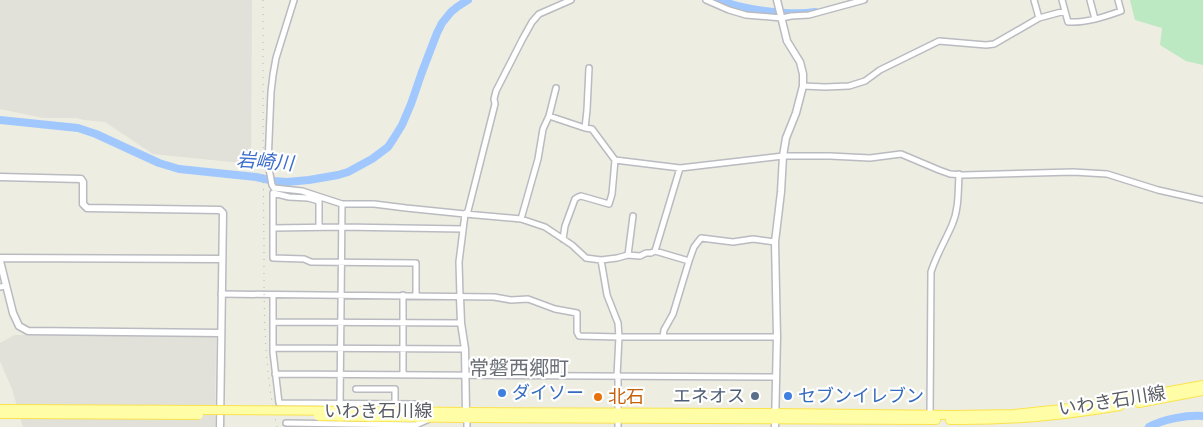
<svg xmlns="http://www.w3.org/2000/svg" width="1203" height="427" viewBox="0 0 1203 427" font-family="Poppins,'Noto Sans JP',sans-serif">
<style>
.industrial{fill:#e1e0d9}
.green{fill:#bce8c2}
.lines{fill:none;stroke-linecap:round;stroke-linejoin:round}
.river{stroke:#a0c8ff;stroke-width:8}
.minor-casing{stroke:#b9bbc1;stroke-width:8}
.tertiary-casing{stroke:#b9bbc1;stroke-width:9}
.primary-casing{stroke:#fbe34d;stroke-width:10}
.minor{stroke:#fff;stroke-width:5}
.tertiary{stroke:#fff;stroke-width:6}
.primary{stroke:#fffda5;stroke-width:8}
.rail{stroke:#b5b6b6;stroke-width:1;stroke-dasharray:1 6;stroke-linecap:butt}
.primary-bridge-casing{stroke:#fbe34d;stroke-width:10;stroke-linecap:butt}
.primary-bridge{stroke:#fffda5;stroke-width:8}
.shop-dot{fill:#3f7fe0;stroke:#fff;stroke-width:2}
.service-dot{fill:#5c6f8a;stroke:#fff;stroke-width:2}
.food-dot{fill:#e8710a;stroke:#fff;stroke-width:2}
.labels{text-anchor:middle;stroke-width:4.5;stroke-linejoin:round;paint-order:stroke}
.shop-label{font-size:18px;fill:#366cbe;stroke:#fff;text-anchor:start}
.service-label{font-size:18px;fill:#4e5e75;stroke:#fff;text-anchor:end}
.food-label{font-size:18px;fill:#c56008;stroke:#fff;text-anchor:start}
.street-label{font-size:18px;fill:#5a5d63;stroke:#fff}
.water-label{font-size:19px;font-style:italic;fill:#3b6ccb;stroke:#fff}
.quarter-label{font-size:20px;fill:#6b6f76;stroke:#fff}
</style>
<rect width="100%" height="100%" fill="#eeede1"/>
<path class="industrial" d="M0 0H252L251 164 153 154 105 122 85 120 76 118H43L0 109Z
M15 335 216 337 215 427H23L12 389 0 361V343Z"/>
<path class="green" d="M1130 0H1203V65L1186 61 1160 45 1162 28 1135 20Z"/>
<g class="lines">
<path class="river" d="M720 0C742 10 792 16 815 12
M0 120 78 128 96 134 159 163 179 169 256 177 274 181 287 182 309 180 338 175 348 172 372 159 388 147 394 138 402 125 411 104 422 72 437 33 442 23 451 12 457 7 468 0
M1149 427C1163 419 1187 415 1203 416"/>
<g class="minor-casing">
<path id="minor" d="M294 0 276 58 273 75 271 92 268 163 272 185 274 188 302 191 342 204H374L406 208 465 214 459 262 460 297
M571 0 539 14 532 22 522 40 496 91 494 99 495 104 468 211 465 214 521 219 545 227 572 245 586 258 601 260 617 258 628 255 633 216
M706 0 729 10 746 15 782 18 791 16 809 15 864 0
M1034 0 1039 18
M1062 0 1068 22C1086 23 1104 17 1121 11L1118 0
M1090 0 1095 19
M803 86 825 87 849 86 865 81 880 70 939 41 986 45 994 44 1039 18 1065 11
M549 116 585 128 587 110 589 68
M585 128 592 129 615 160 680 168 783 156H830L870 158 901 154 939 170 950 174 964 175 1073 172 1107 174 1158 190 1203 200
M521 219 538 159 543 129 549 116 556 88
M319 227V201L308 198 289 197 273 193V258L304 259 311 262 416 263V296
M273 228 342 227 463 229
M563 239 565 226 575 199 578 197 581 196 609 204 612 194 615 160
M655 251 680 168
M628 255 640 256 646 253H651L655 251 689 261 673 314 664 330 663 337
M601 260 607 295 618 323 619 337H777
M689 261 694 247 701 238 733 242 753 239 775 242
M0 287 6 286
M221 294 494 297 511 300 528 299 555 309 577 313V332L579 336 619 337 617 376 618 379V427
M273 295V352L279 403 416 404 424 407 430 411
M273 322 461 323
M274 348 465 349
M275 374 775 377
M403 375V295
M356 389H395V404
M340 406 342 204
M467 415V427
M930 416 931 272C936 256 945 241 952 225 959 209 958 192 959 174
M286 423 416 425 429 419
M340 427V414"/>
</g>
<g class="tertiary-casing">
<path id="tertiary" d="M0 177 81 179 83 182V204L87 208 220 210 223 213 220 427
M0 258 221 259
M0 261 13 313 19 326 28 331 221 333
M460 297 461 323 465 349 466 412
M775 427 777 337 775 242 781 192 783 156 786 138 796 113 803 86V74L800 62 787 41 777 0"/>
</g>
<g class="primary-casing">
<path id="primary" d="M1139 403 1203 391
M0 409H14
M368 411 466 412 775 413 955 415 1014 414 1080 407 1203 385
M0 414H14
M368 417 467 418 936 420
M950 420C1009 421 1062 416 1120 406"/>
</g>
<use href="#minor" class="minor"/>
<use href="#tertiary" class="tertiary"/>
<use href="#primary" class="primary"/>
<path class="rail" d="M263 0C263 81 263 162 264 242 264 304 263 366 277 427"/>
<g class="primary-bridge-casing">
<path id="primary-bridge" d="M14 409 368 411
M14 414 199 415
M318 416 368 417"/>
</g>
<use href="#primary-bridge" class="primary-bridge"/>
</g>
<g class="shop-dot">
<circle cx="502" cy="393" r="5"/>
<circle cx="788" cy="396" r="5"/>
</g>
<circle class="service-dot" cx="755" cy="396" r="5"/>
<circle class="food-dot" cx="598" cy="397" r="5"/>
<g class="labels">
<g class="shop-label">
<text x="512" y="399">ダイソー</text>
<text x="798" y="402">セブンイレブン</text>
</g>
<g class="service-label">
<text x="745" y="402">エネオス</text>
</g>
<g class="food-label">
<text x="608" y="403">北石</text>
</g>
<g class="street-label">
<text transform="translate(1112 401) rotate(-9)" y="6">いわき石川線</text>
<text x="378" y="417">いわき石川線</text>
</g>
<g class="water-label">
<text transform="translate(265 161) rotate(4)" y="7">岩崎川</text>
</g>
<g class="quarter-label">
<text x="519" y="375">常磐西郷町</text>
</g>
</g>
</svg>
